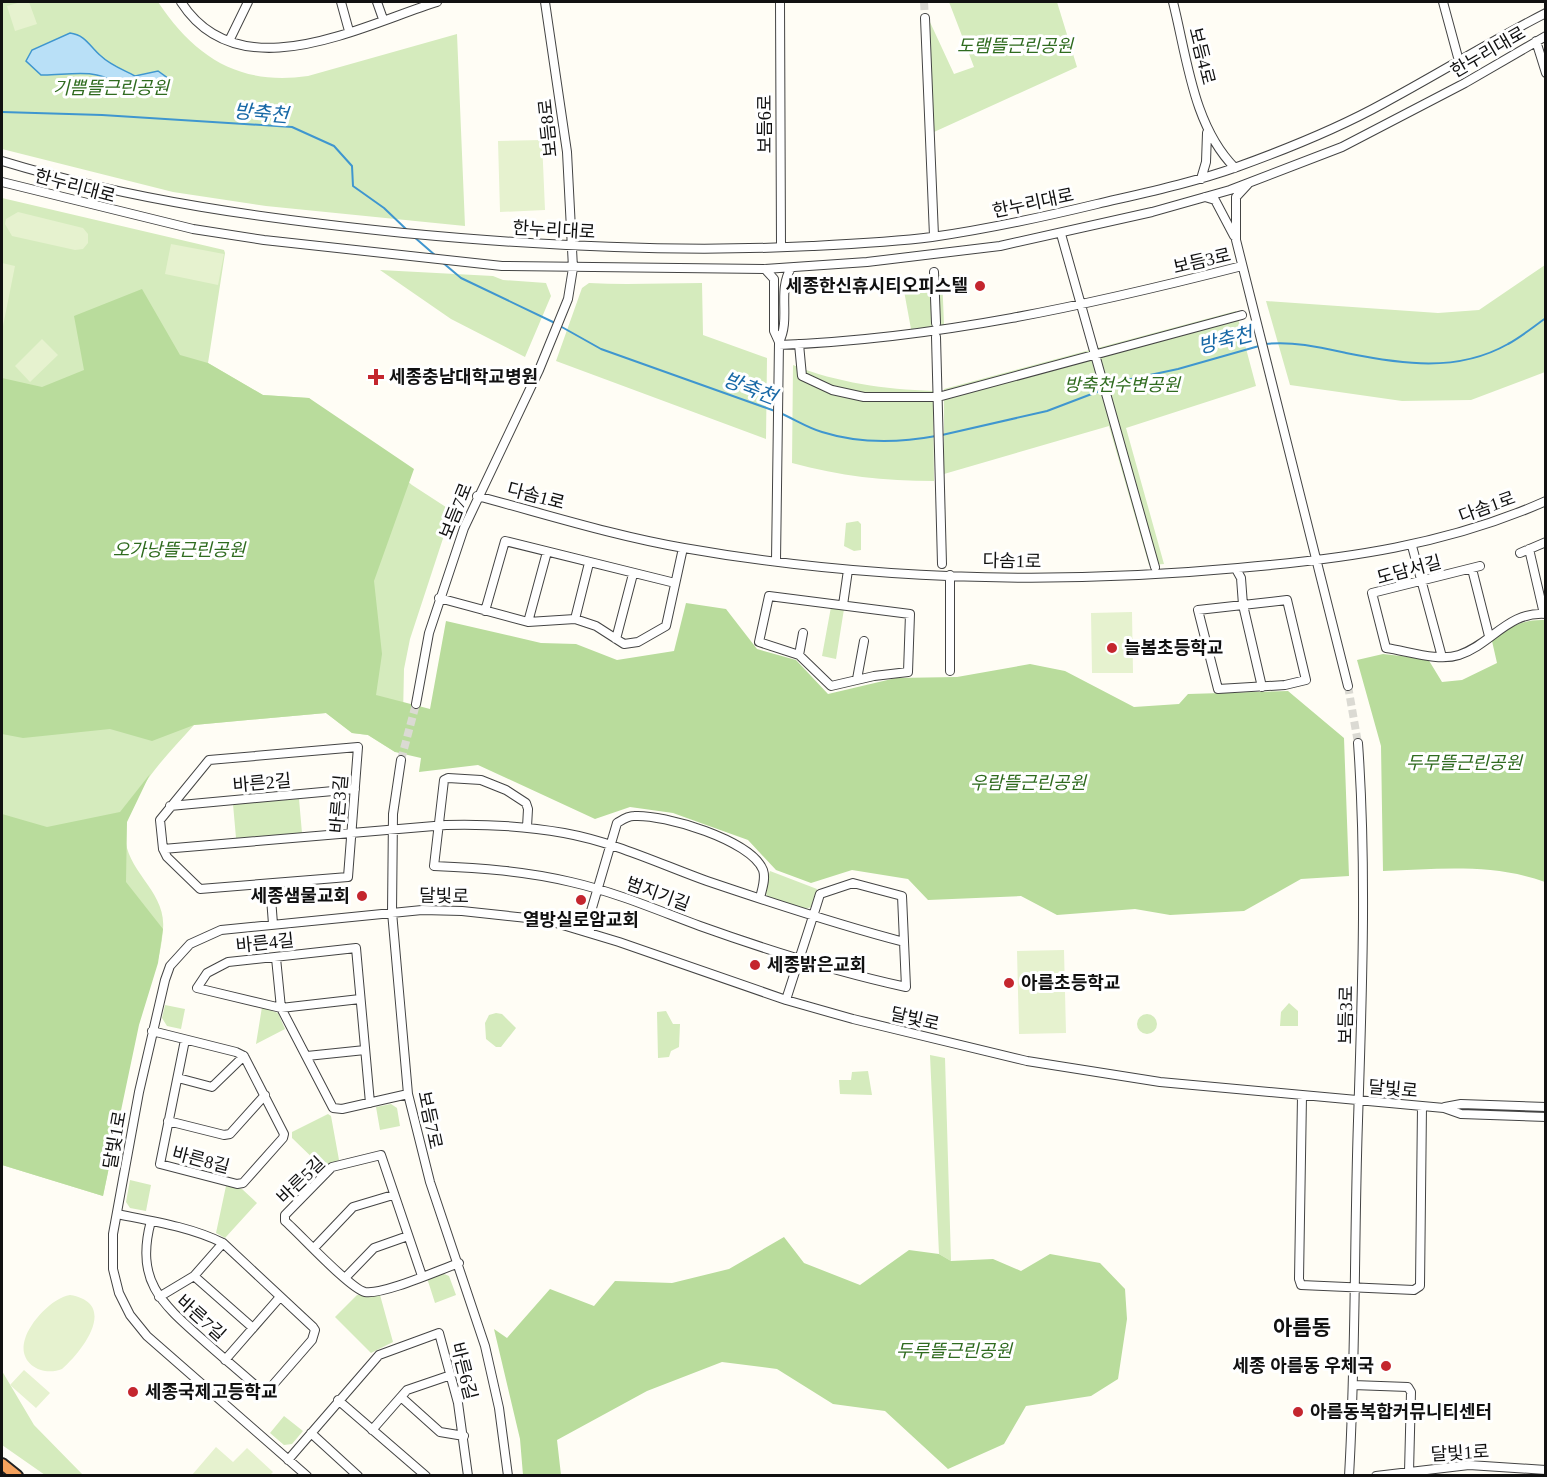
<svg xmlns="http://www.w3.org/2000/svg" width="1547" height="1477" viewBox="0 0 1547 1477" font-family="'Times New Roman','Noto Sans KR',serif">
<style>
.green{fill:#d5ebbd}
.forest{fill:#b9dc9c}
.pitch{fill:#e6f2cf}
.water{fill:#b9e0f7;stroke:#3f96cf;stroke-width:1.5}
.lines{fill:none;stroke-linecap:round;stroke-linejoin:round}
.stream{stroke:#3f96cf;stroke-width:2}
.minor-tunnel{stroke:#dbdad3;stroke-width:8;stroke-dasharray:8 4;stroke-linecap:butt}
.minor-casing{stroke:#444;stroke-width:10}
.highway-casing{stroke:#222;stroke-width:14}
.minor{stroke:#fff;stroke-width:8}
.highway{stroke:#f5a25d;stroke-width:10}
.poi-dot{fill:#c4262e;stroke:#fff;stroke-width:2}
.labels{text-anchor:middle;stroke-width:6;stroke-linejoin:round;paint-order:stroke}
.park-label{font-size:18px;font-style:italic;fill:#2f6b1f;stroke:#fff}
.street-label{font-size:18px;fill:#111;stroke:#fff}
.poi-label{font-size:18px;font-weight:bold;fill:#111;stroke:#fff;text-anchor:start}
.water-label{font-size:20px;font-style:italic;fill:#1768a6;stroke:#fff}
.quarter-label{font-size:21px;font-weight:bold;fill:#111;stroke:#fff}
</style>
<rect width="100%" height="100%" fill="#fffdf5"/>
<path class="green" d="M2 2H158C195 57 239 86 308 76L457 34 465 226 266 206 173 192 2 149Z
M949 2H1057L1077 67 934 132 929 20 954 74 974 67Z
M2 198 224 250 225 253 208 363 263 395 309 398 412 485 452 511 410 639 404 669 403 716 395 752 368 735 352 733 326 713 194 725C170 752 136 785 127 821 115 868 167 886 163 929 161 963 146 993 138 1026 124 1082 115 1139 103 1196L2 1165Z
M1545 265V372L1471 400 1402 401 1290 385 1266 301 1438 313 1479 310Z
M380 270 493 276 503 280 546 283 551 296 525 357 451 319Z
M942 275 944 325 911 329 902 280Z
M589 283C627 285 664 283 702 283L703 335 767 358 766 439 556 361 582 288Z
M1236 311 1256 386 1126 428 1164 564 1149 565 1109 426 944 474V389Z
M793 365C838 383 884 389 933 391L934 481C884 481 840 476 792 463Z
M858 521 861 524V550L854 551 844 546 846 523Z
M831 607 844 609 836 659 822 656Z
M299 799 302 833 236 838 233 804Z
M770 871 817 889 811 907 805 909 768 897 764 891Z
M1289 1003 1298 1011V1026H1280L1281 1012Z
M165 1005 185 1009 181 1029 167 1026 162 1018Z
M262 1007 278 1013 285 1029 256 1044Z
M666 1011 673 1024H680L679 1047 671 1051 669 1057 658 1058 657 1012Z
M496 1013 502 1014 516 1028 501 1047H496L486 1039 485 1023 489 1015Z
M1137 1024a10 10 0 1 1 20 0a10 10 0 1 1-20 0Z
M930 1055 945 1058 951 1261 939 1254Z
M868 1071 872 1095 840 1094 839 1080H851L852 1072Z
M391 1104 397 1108 400 1126 380 1130 376 1107Z
M328 1114 331 1116 339 1160 323 1168 292 1138V1132Z
M130 1180 151 1185 146 1211 130 1208 126 1202Z
M226 1186 242 1189 257 1203 225 1238 216 1233Z
M442 1273 449 1276 456 1295 435 1303 427 1278Z
M357 1295H380L393 1342 371 1353 335 1317Z
M2 1371 34 1425 83 1475H45L2 1445Z
M284 1416 303 1431 292 1444 284 1445 270 1433Z"/>
<path class="forest" d="M142 289 180 355 208 363 263 395 309 398 414 469 374 581 382 654 376 695 430 709 446 621 541 643 576 644 617 660 674 651 686 603 726 609 757 649 796 660 828 694 896 678 957 677 1030 664 1065 671 1134 707 1179 704 1188 694 1288 691 1344 738 1349 876 1301 879 1244 911 1170 915 1135 909 1057 915 1021 896 928 900 908 879 852 870 811 883 776 870 748 840 673 813 630 807 595 819 478 765 419 772 421 758 395 752 368 735 352 733 326 713 194 725 152 741 110 729 23 738 2 734V378L42 387 84 370 74 316Z
M1545 620V882C1493 863 1438 869 1383 871L1381 746 1357 660 1383 654 1428 659 1442 682 1462 680 1497 663 1492 641C1508 627 1524 619 1545 620Z
M150 774 127 822 126 882 163 929 158 963 139 1025 103 1196 2 1165V814L47 827 120 812Z
M784 1237 804 1263 860 1285 909 1250 939 1254 951 1261 993 1259 1021 1271 1050 1254 1100 1263 1125 1289 1127 1319 1118 1379 1091 1396 1026 1406 1004 1444 948 1469 885 1411 833 1404 777 1369 722 1362 647 1391 557 1440 561 1475H523L520 1439 494 1329 507 1338 550 1289 594 1306 615 1281 672 1283 729 1269Z"/>
<path class="pitch" d="M21 2H29L37 24 15 31 7 6Z
M542 140 545 210 500 212 498 141Z
M18 212 83 228 88 234V243L83 249 75 250 12 236 5 224 6 219Z
M171 244 224 254 218 285 165 274Z
M2 263 15 266 2 331Z
M42 339 58 355 30 382 15 366Z
M1132 612 1133 673H1092L1091 613Z
M1064 950 1066 1033 1019 1034 1017 951Z
M70 1295C119 1303 83 1351 62 1369 43 1377 17 1364 25 1339 30 1322 52 1298 70 1295Z
M24 1370 50 1393 36 1408 10 1385Z
M216 1447 233 1462 247 1448 273 1472 269 1476 192 1475Z"/>
<path class="water" d="M70 33C86 35 90 47 101 56 110 65 124 70 135 76L158 71 169 79V84L114 83C95 67 63 76 41 75L26 61 32 50Z"/>
<g class="lines">
<path class="stream" d="M2 112 102 115 292 127 334 146 352 166 353 186 384 208 407 230
M413 236 436 256
M442 262 461 278 555 323
M560 326 601 349 775 411
M1265 344C1293 341 1319 347 1346 353 1401 364 1457 373 1508 344 1521 337 1533 327 1546 318
M780 413C794 419 808 428 822 432 860 444 898 443 936 436
M942 435 1047 411 1131 379 1178 369 1259 346"/>
<path class="minor-tunnel" d="M924 2 925 18
M1348 686 1358 743
M401 760 416 704"/>
<g class="minor-casing">
<path id="minor" d="M181 2C239 92 360 26 437 2
M341 2 349 31
M377 2 383 19
M780 2 781 247
M1173 2C1187 57 1193 126 1235 168
M1443 2 1459 61
M925 18 934 236
M229 41 248 2
M1536 41 1546 73
M2 161C133 201 267 219 404 233 540 246 675 253 812 246 852 244 893 242 932 237 988 229 1043 217 1097 204 1144 193 1192 183 1237 167 1287 149 1337 129 1384 103 1438 74 1491 41 1546 13
M1201 179 1206 162 1207 133
M2 182 193 229 264 240 502 266 765 269 867 262 1000 246 1152 212 1230 190 1342 147 1465 83 1546 36
M1248 184 1236 197V240L1348 686
M1205 197 1215 200 1234 236
M1061 234 1155 567
M765 269 774 279V331L779 342 776 561
M934 272 936 323
M936 337 942 564
M779 342C791 319 777 291 791 268
M799 344 802 376 832 390 864 397H938L1242 315
M779 345C937 339 1089 305 1242 266
M477 496C545 514 614 536 684 548 866 580 1054 585 1238 568 1345 559 1447 545 1546 501
M1412 546 1442 657
M1529 549 1544 614
M1520 553 1546 542
M1480 566 1372 593 1386 648C1408 651 1438 662 1459 655 1492 644 1508 611 1546 614
M1236 569 1241 578 1243 605 1262 687
M1472 569 1489 636
M769 596 910 614 908 672 874 676 831 686 799 655 759 642Z
M439 598 528 622 575 619 596 626 624 644 638 642 666 626 683 548
M1287 600 1306 680 1285 685 1218 689 1198 610Z
M843 605 848 570
M485 611 505 541 675 583
M575 619 589 563
M528 622 547 552
M616 639 633 574
M799 655 803 633
M950 671V575
M857 679 864 641
M416 704 429 633 464 528 539 370 568 299 573 268 567 152 545 2
M358 747 348 877 200 889 167 857 163 849 160 820 209 760Z
M401 760 393 814 392 912 408 1094 430 1182 485 1346 499 1408 508 1476
M170 806 355 789
M527 827 528 809 526 803 506 790 481 780 448 778 444 780 434 866C480 868 526 871 571 882 615 892 657 910 700 926 767 950 837 972 906 987L902 896 853 883 820 894C809 930 797 965 786 1000
M163 849 446 825C486 824 525 826 564 833 614 842 660 864 707 881 772 903 838 925 904 942
M270 885 273 924
M590 932 589 918 617 823C622 820 627 816 634 816 664 814 751 840 763 870 766 879 762 889 760 898
M276 958 281 1008 333 1108 342 1109 408 1094
M360 999 281 1008 197 988 207 973 228 962 356 948 370 1103
M152 1031 236 1052 244 1056 284 1134 283 1138 243 1183 237 1184 160 1164 185 1040
M307 1056 365 1050
M178 1078 212 1087 244 1056
M1302 1096 1299 1279 1301 1285 1414 1290 1420 1286 1422 1106
M1445 1107 1461 1104 1546 1107
M168 1121 224 1135 230 1134 265 1095
M117 1214C152 1221 191 1227 223 1243L313 1327 315 1330 312 1340 265 1394C244 1375 222 1357 202 1339 160 1302 135 1280 151 1221
M314 1248 353 1207 393 1195
M194 1276 253 1328
M422 1276 381 1155 332 1167 285 1215V1221C300 1234 350 1289 365 1292 383 1295 439 1270 459 1263
M345 1278 374 1248 408 1236
M159 1297 194 1276 223 1243
M225 1360 280 1297
M1353 1385 1408 1387 1411 1392 1409 1472
M401 1397 440 1432 464 1436
M338 1400 426 1476
M372 1430 407 1390 451 1375
M311 1433 358 1476
M288 1460 379 1355 439 1333 458 1403 468 1476
M307 1476 147 1336 130 1315 119 1293 113 1269V1234L139 1092 165 980 170 966 190 944 221 930 422 910 462 911 546 920 619 942 786 1000 853 1019 1027 1061 1160 1082 1444 1108 1461 1114 1546 1117
M1349 1476C1356 1357 1354 1239 1358 1121 1362 995 1367 869 1358 743
M1376 1476 1469 1465 1546 1470"/>
</g>
<g class="highway-casing">
<path id="highway" d="M2 1464 17 1476"/>
</g>
<use href="#minor" class="minor"/>
<use href="#highway" class="highway"/>
</g>
<g class="poi-dot">
<circle cx="980" cy="286" r="6"/>
<path d="M373 368h6v6h6v6h-6v6h-6v-6h-6v-6h6z"/>
<circle cx="1112" cy="648" r="6"/>
<circle cx="362" cy="896" r="6"/>
<circle cx="581" cy="900" r="6"/>
<circle cx="755" cy="965" r="6"/>
<circle cx="1009" cy="983" r="6"/>
<circle cx="1386" cy="1366" r="6"/>
<circle cx="133" cy="1392" r="6"/>
<circle cx="1298" cy="1412" r="6"/>
</g>
<g class="labels">
<g class="park-label">
<text x="1015" y="52">도램뜰근린공원</text>
<text x="111" y="94">기쁨뜰근린공원</text>
<text x="1122" y="391">방축천수변공원</text>
<text x="179" y="556">오가낭뜰근린공원</text>
<text x="1464" y="769">두무뜰근린공원</text>
<text x="1028" y="789">우람뜰근린공원</text>
<text x="954" y="1357">두루뜰근린공원</text>
</g>
<g class="street-label">
<text transform="translate(1488 52) rotate(-30)" y="6">한누리대로</text>
<text transform="translate(1202 56) rotate(76)" y="6">보듬4로</text>
<text transform="translate(765 124) rotate(-90)" y="6">보듬6로</text>
<text transform="translate(548 128) rotate(-96)" y="6">보듬8로</text>
<text transform="translate(75 186) rotate(15)" y="6">한누리대로</text>
<text transform="translate(1033 203) rotate(-12)" y="6">한누리대로</text>
<text transform="translate(554 230) rotate(3)" y="6">한누리대로</text>
<text transform="translate(1202 261) rotate(-13)" y="6">보듬3로</text>
<text transform="translate(536 496) rotate(15)" y="6">다솜1로</text>
<text transform="translate(1487 507) rotate(-20)" y="6">다솜1로</text>
<text transform="translate(456 511) rotate(-68)" y="6">보듬7로</text>
<text transform="translate(1012 561) rotate(1)" y="6">다솜1로</text>
<text transform="translate(1409 570) rotate(-15)" y="6">도담서길</text>
<text transform="translate(262 783) rotate(-5)" y="6">바른2길</text>
<text transform="translate(339 804) rotate(-85)" y="6">바른3길</text>
<text transform="translate(658 894) rotate(20)" y="6">범지기길</text>
<text transform="translate(444 896) rotate(1)" y="6">달빛로</text>
<text transform="translate(265 943) rotate(-6)" y="6">바른4길</text>
<text transform="translate(1346 1015) rotate(-89)" y="6">보듬3로</text>
<text transform="translate(915 1019) rotate(13)" y="6">달빛로</text>
<text transform="translate(1393 1089) rotate(5)" y="6">달빛로</text>
<text transform="translate(430 1120) rotate(78)" y="6">보듬7로</text>
<text transform="translate(115 1140) rotate(-80)" y="6">달빛1로</text>
<text transform="translate(201 1160) rotate(15)" y="6">바른8길</text>
<text transform="translate(301 1180) rotate(-44)" y="6">바른5길</text>
<text transform="translate(201 1318) rotate(42)" y="6">바른7길</text>
<text transform="translate(464 1371) rotate(76)" y="6">바른6길</text>
<text transform="translate(1460 1453) rotate(-3)" y="6">달빛1로</text>
</g>
<g class="poi-label">
<text x="968" y="292" text-anchor="end">세종한신휴시티오피스텔</text>
<text x="389" y="383">세종충남대학교병원</text>
<text x="1124" y="654">늘봄초등학교</text>
<text x="350" y="902" text-anchor="end">세종샘물교회</text>
<text x="581" y="926" text-anchor="middle">열방실로암교회</text>
<text x="767" y="971">세종밝은교회</text>
<text x="1021" y="989">아름초등학교</text>
<text x="1374" y="1372" text-anchor="end">세종 아름동 우체국</text>
<text x="145" y="1398">세종국제고등학교</text>
<text x="1310" y="1418">아름동복합커뮤니티센터</text>
</g>
<g class="water-label">
<text transform="translate(261 113) rotate(5)" y="7">방축천</text>
<text transform="translate(1225 340) rotate(-14)" y="7">방축천</text>
<text transform="translate(750 388) rotate(21)" y="7">방축천</text>
</g>
<g class="quarter-label">
<text x="1302" y="1335">아름동</text>
</g>
</g>
<rect width="1547" height="1477" fill="none" stroke="#111111" stroke-width="6"/>
</svg>
